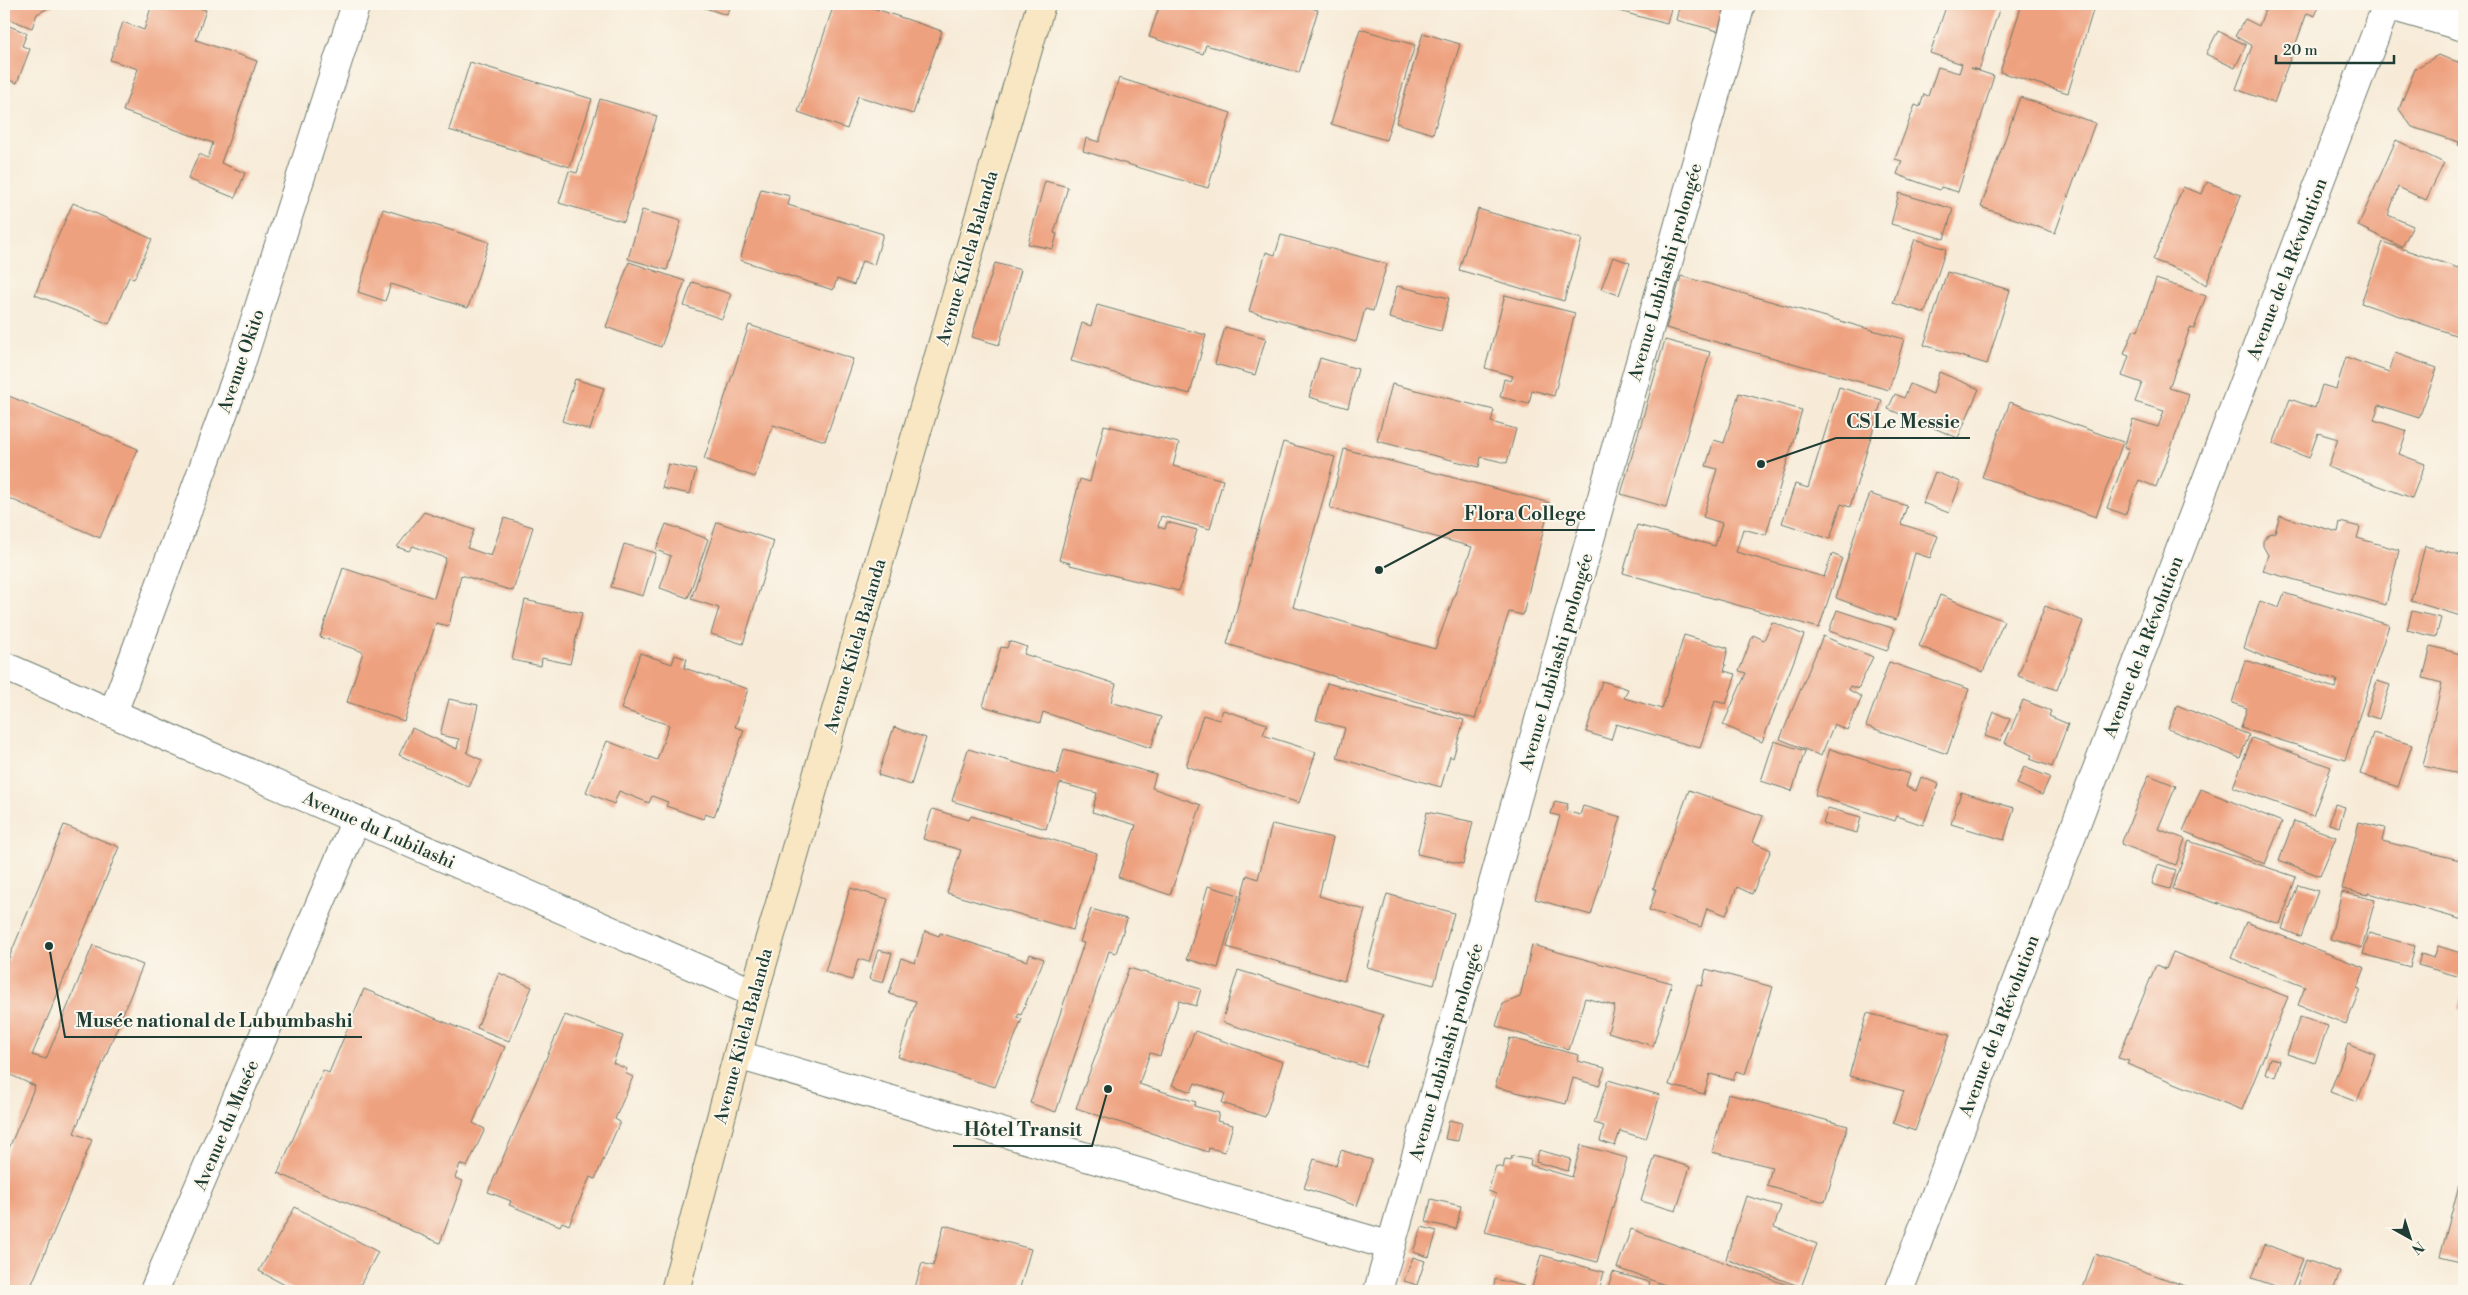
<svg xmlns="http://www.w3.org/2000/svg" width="2468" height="1295" viewBox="0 0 2468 1295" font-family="'Libre Bodoni',serif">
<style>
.building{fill:#eea17f}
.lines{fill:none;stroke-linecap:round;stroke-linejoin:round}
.minor-casing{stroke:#6b7a6d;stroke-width:30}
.tertiary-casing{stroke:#6b7a6d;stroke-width:30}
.secondary-casing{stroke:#6b7a6d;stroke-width:30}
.minor{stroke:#fff;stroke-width:28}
.tertiary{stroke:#fff;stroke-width:28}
.secondary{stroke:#f9e7c3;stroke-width:28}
.labels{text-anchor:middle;stroke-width:4;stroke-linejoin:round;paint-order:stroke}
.street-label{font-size:18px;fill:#1f3d34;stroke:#fbf7ec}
.leader{fill:none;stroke:#1f3d34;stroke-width:2}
.callout-dot{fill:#1f3d34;stroke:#fbf7ec;stroke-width:2}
.callout-label{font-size:19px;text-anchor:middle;font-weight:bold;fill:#1f3d34;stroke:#fbf7ec;stroke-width:4;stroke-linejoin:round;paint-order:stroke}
</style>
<rect width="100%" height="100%" fill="#fbf7ec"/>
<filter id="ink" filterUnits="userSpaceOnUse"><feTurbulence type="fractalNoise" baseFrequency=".02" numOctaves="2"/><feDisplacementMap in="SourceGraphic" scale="10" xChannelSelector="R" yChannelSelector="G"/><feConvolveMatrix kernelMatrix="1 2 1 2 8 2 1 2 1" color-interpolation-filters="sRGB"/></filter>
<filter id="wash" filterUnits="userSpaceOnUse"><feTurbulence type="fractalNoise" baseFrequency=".0096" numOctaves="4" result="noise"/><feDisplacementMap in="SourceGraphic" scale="20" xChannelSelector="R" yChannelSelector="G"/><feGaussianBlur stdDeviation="1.12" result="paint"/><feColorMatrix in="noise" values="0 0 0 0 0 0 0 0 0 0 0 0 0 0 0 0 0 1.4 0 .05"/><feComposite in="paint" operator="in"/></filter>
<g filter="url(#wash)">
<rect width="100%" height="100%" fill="#f7ebd8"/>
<g id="blocks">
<path class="building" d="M4 4H56L37 14 32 28 4 17Z
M152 4H187L206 10 196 40 257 61 221 163 245 173 235 198 188 179 199 154 208 158 213 143 123 111 138 69 110 60 123 22 144 30Z
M700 4H730L727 15 699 6Z
M834 4H861L942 31 913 114 858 96 847 129 798 112Z
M1160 4H1296L1318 10 1299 73 1206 45 1203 54 1149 37Z
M1593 4H1672L1667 24Z
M1680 4H1726L1718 31 1676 20Z
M1947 4H2001L1979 70 1970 68 1994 76 1958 192 1941 187 1940 190 1901 176 1897 174 1902 161 1895 159 1915 105 1920 107 1924 94 1928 96 1938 67 1959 73 1962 64 1930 53Z
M2022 4H2095L2068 93 2000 72Z
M2267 4H2320L2315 16 2307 13 2274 103 2236 89 2252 46 2235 36 2245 19 2259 26Z
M4 24 27 33 22 46 30 49 17 83 4 78Z
M1360 29 1415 45 1386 140 1331 124Z
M2218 31 2246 45 2235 68 2206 54Z
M1423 33 1460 44 1433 134 1396 123Z
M2438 55 2464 64V147L2458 145 2459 142 2412 127 2399 109 2415 69Z
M470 62 592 99 570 167 449 130Z
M1119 78 1231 113 1208 188 1083 151 1086 138 1099 142Z
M2020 97 2095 123 2055 233 1981 207Z
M600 99 657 116 624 222 559 203 569 171 577 173Z
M2396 140 2444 163 2426 200 2398 187 2388 215 2413 226 2402 247 2358 226Z
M1045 181 1068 187 1054 233 1057 234 1053 249 1028 244Z
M2207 182 2241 195 2206 285 2188 273 2153 260 2183 187 2202 194Z
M761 189 790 196 788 205 883 234 874 265 862 261 854 285 837 279 833 290 740 260Z
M1899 193 1953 209 1944 239 1891 224Z
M73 203 152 239 134 279 129 277 109 324 35 295 55 243Z
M383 209 489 242 468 308 391 284 385 301 358 292Z
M1478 209 1582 239 1564 301 1459 270Z
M642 210 681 221 667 270 628 259Z
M1281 235 1387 264 1373 311 1365 309 1356 342 1249 311 1266 252 1275 255Z
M1915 239 1946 249 1925 313 1893 303Z
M2383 242 2464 270V338L2361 303Z
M1613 257 1630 263 1619 295 1601 289Z
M629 262 685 281 661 347 606 327Z
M995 263 1021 270 999 345 972 337Z
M1947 272 2010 290 1987 364 1924 345Z
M1681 276 1904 339 1889 390 1666 328Z
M2156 279 2206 296 2194 329 2190 328 2169 388 2189 394 2184 413 2156 487 2139 480 2125 515 2107 508 2129 448H2124L2133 419 2158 427 2164 411 2135 402 2142 383 2122 376 2129 356 2124 354 2134 329 2138 331Z
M692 282 731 294 722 319 684 306Z
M1397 286 1449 298 1441 331 1389 318Z
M1505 295 1575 313 1554 396 1532 390 1529 404 1500 397 1504 379 1511 381 1513 376 1485 368Z
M1097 305 1206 335 1190 394 1071 361 1082 323 1091 326Z
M749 325 853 359 825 441 773 425 755 477 704 459Z
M1225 327 1266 338 1255 375 1215 364Z
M1665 340 1710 352 1666 507 1621 494Z
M2395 353 2437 368 2419 418 2379 405 2374 420 2407 431 2399 454 2425 464 2412 498 2328 467 2338 439 2318 433 2309 458 2273 444 2290 399 2315 408 2322 385 2336 389 2346 357 2389 372Z
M1320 358 1358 369 1348 408 1309 397Z
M1939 372 1979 389 1958 438 1888 409 1895 394 1904 398 1910 384 1933 394Z
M575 379 604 388 590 430 562 421Z
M1392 384 1494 410 1491 422 1516 429 1507 463 1481 457 1479 467 1377 441Z
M1839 387 1882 400 1850 507 1841 504 1830 539 1782 523 1795 484 1808 488Z
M1739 393 1802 410 1766 535 1743 529 1736 552 1824 577 1832 554 1842 558 1819 628 1623 573 1637 525 1715 546 1722 523 1703 517 1717 469 1706 466 1714 440 1724 443Z
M4 394 138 449 100 538 4 496Z
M2010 402 2123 442 2096 517 1982 477Z
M1104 425 1179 443 1173 466 1223 480 1210 529 1161 516 1158 527 1165 529 1167 522 1197 530 1179 591 1070 565V563L1059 560 1080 479 1090 482Z
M1283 442 1335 457 1293 607 1435 649 1472 547 1330 508 1344 449 1550 503 1523 615 1509 612 1475 719 1227 644Z
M668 464 696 470 690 494 662 488Z
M1935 472 1961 482 1949 513 1923 503Z
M1870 494 1907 506 1901 524 1938 536 1930 558 1915 553 1896 620 1836 598 1856 530Z
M424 512 474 530 467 548 491 556 504 518 533 527 513 591 461 575 449 626 436 623 404 721 347 702 363 652 320 637 343 568 434 598 446 558 413 546 409 551 397 547Z
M2280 516 2338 532 2340 522 2360 527 2357 538 2399 550 2386 605 2263 571 2268 555 2263 546V541L2269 534 2275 532Z
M717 522 774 541 743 644 711 634 719 608 691 599Z
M666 524 708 539 688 598 660 588 671 556 656 550Z
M624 544 656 553 643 596 611 587Z
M2425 546 2464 556V617L2411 601Z
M2284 593 2389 625 2345 760 2241 728 2247 708 2232 703 2245 660 2335 688 2337 680 2264 657 2244 648 2260 601 2279 608Z
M1940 595 2004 621 1983 672 1919 646Z
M525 600 582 613 570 664 542 658 541 666 512 660Z
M2045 606 2083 621 2057 690 2018 676Z
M1837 610 1895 629 1887 651 1829 631Z
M2412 611 2441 618 2436 637 2407 630Z
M1772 622 1804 635 1762 742 1723 725 1746 673 1739 671 1753 635 1764 640Z
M1684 635 1728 648 1724 665H1726L1724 671 1736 674 1726 704 1715 701 1700 748 1616 724 1611 740 1586 732 1602 681 1628 689 1624 698 1662 709Z
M1823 636 1873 657 1858 689 1850 686 1849 690 1862 697 1847 730 1834 724 1821 756 1780 739Z
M1009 641 1027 647 1024 654 1116 684 1111 702 1161 717 1151 748 1043 712 1040 723 983 706 1001 647 1007 648Z
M2431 646 2464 655V775L2423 766 2442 683 2423 678Z
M640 653 672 664 675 655 687 659 684 668 748 689 735 727 744 730 714 817 705 814 703 819 666 806 668 802 652 796 649 803 619 791 614 804 586 792 607 741 657 760 669 725 621 709Z
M1889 662 1969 689 1947 754 1866 726Z
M2377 681 2390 685 2379 719 2366 715Z
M1327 683 1464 720 1453 758 1450 756 1441 787 1337 758 1345 728 1316 720Z
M449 699 478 705 467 753 482 760 469 787 399 755 412 728 457 749 459 739 440 735Z
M2023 700 2051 711 2049 716 2068 724 2052 767 2030 759 2032 755 2005 743Z
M2177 705 2249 735 2240 758 2168 729Z
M1223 710 1267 724 1263 735 1316 752 1299 803 1186 766 1203 715 1219 720Z
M1994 712 2010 719 2000 741 1985 736Z
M894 727 926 738 911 785 878 775Z
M2373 733 2412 745 2398 787 2360 774Z
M2252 738 2331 767 2313 816 2233 787Z
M1774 741 1805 751 1792 791 1761 781Z
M968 749 1057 775 1064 749 1156 774 1152 788 1201 805 1170 895 1118 877 1136 825 1092 812 1097 793 1060 783 1046 829 952 801Z
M1830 749 1910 774 1906 787 1916 791 1921 777 1939 784 1923 825 1897 816 1895 821 1815 795Z
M2024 767 2050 777 2042 795 2017 784Z
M2149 775 2176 786 2158 829 2185 839 2176 865 2121 844Z
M2201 789 2282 822 2265 864 2183 831Z
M1689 790 1763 816 1753 842 1771 850 1752 894 1737 887 1726 915 1707 908 1701 927 1649 910 1656 889H1653Z
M1961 792 2014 808 2004 840 1951 824Z
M1555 801 1568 804 1566 811 1580 815 1583 806 1621 817 1591 915 1535 899 1560 816 1551 814Z
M2335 804 2345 807 2339 827 2329 824Z
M1828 808 1861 817 1857 833 1823 824Z
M932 809 969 820 971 816 1097 853 1073 930 947 893 961 850 923 839Z
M1427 812 1473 822 1463 864 1417 854Z
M2294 821 2336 837 2320 876 2279 860Z
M2359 822 2385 828 2382 841 2464 861 2463 920 2368 893V895L2342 889Z
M1272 824 1333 838 1319 896 1365 910 1344 981 1227 947 1247 875 1258 879Z
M64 825 119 847 32 1055 46 1059 93 945 143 965 74 1133 92 1140 29 1291H4V1160L35 1086 4 1072V970Z
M2189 841 2296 877 2280 924 2173 889Z
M2158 864 2176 870 2170 889 2152 884Z
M2298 885 2318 891 2301 937 2282 929Z
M1208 886 1239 895 1218 968 1187 959Z
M850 888 888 899 869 962 858 959 852 980 825 972Z
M2342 892 2375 900 2362 948 2330 939Z
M1387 894 1454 913 1434 985 1367 967Z
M1091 909 1127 919 1116 953 1109 951 1056 1112 1030 1103 1084 943 1080 942Z
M2246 922 2365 968 2357 988 2360 989 2346 1024 2298 1005 2305 987 2231 958Z
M925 931 939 936 940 933 1027 961 1030 954 1044 959 1021 1015 1019 1014 1017 1017 1022 1019 995 1087 898 1057 916 1001 889 994 901 958 915 963Z
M2369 933 2415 946 2410 967 2363 954Z
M1532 945 1672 983 1653 1046 1608 1032 1615 1006 1585 998 1569 1050 1496 1026 1503 1004 1520 997Z
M2438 946 2464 954V978L2418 965 2421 954 2434 958Z
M878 950 892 953 883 983 869 979Z
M2173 952 2288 997 2242 1110 2127 1064 2129 1061 2118 1058 2156 965 2166 969Z
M1129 968 1201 989 1196 1006 1179 1001 1160 1056 1150 1053 1139 1084 1196 1102 1194 1106 1219 1113 1217 1121 1233 1125 1225 1152 1209 1148 1208 1152 1076 1108Z
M1706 969 1773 987 1745 1074 1736 1071 1733 1080 1710 1074 1704 1094 1669 1085 1697 985 1702 986Z
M1238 970 1383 1015 1366 1067 1222 1022Z
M499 973 532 987 509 1041 477 1028Z
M2464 988V1010L2458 1009Z
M364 989 505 1047 473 1123 485 1129 467 1167 460 1164 455 1178 463 1181 440 1243 278 1173 323 1070 329 1073Z
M1867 1013 1950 1034 1915 1131 1893 1123 1904 1091 1849 1076Z
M565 1015 623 1036 613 1063 627 1069 625 1073 633 1077 615 1119 620 1122 595 1179 590 1177 569 1225 562 1222 560 1226 509 1205 511 1201 488 1192Z
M2300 1017 2328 1026 2315 1063 2287 1054Z
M1195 1031 1283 1062 1265 1117 1222 1103 1225 1093 1195 1083 1191 1092 1172 1085Z
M1510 1038 1579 1055 1578 1061 1605 1068 1599 1086 1573 1078 1566 1104 1495 1087Z
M2348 1044 2375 1055 2357 1102 2330 1092Z
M2270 1058 2280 1060 2275 1077 2265 1073Z
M1608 1080 1660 1095 1646 1139 1620 1131 1615 1146 1600 1141 1604 1126 1594 1123Z
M1728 1094 1848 1126 1825 1202 1767 1186 1772 1167 1712 1152Z
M1449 1120 1462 1123 1458 1141 1445 1139Z
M1581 1145 1627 1158 1597 1262 1485 1232 1496 1194 1488 1191 1496 1166 1503 1168 1505 1159 1511 1160 1512 1156 1531 1160 1530 1165 1572 1177Z
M1341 1150 1372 1160 1357 1206 1304 1188 1314 1159 1336 1166Z
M1539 1150 1571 1159 1568 1171 1536 1162Z
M1655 1156 1690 1167 1676 1211 1641 1201Z
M2464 1166V1263L2440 1257Z
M1746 1196 1781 1206 1774 1227 1817 1244 1801 1287 1726 1259Z
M1431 1199 1461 1206 1456 1229 1426 1222Z
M295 1207 378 1252 357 1291H296L259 1271Z
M944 1225 1031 1249 1019 1291H914L922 1263 933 1266Z
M1422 1227 1437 1231 1429 1257 1413 1252Z
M1631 1229 1804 1291H1682L1617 1268Z
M2265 1244 2303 1259 2290 1291 2252 1278Z
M2095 1254 2194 1289 2193 1291H2082Z
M1541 1255 1604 1272 1599 1291H1531Z
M1413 1257 1425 1261 1417 1285 1404 1281Z
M2306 1260 2340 1272 2333 1291H2295Z
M1613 1272 1650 1282 1647 1291H1607Z
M1495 1279 1524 1286 1523 1291H1493Z"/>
</g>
</g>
<g filter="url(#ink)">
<use href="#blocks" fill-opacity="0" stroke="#6b7a6d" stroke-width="1"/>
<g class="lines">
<g class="minor-casing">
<path id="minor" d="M2387 5 2464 27
M113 713 238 373 356 4
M738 1055 1391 1246
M154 1291 356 820
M1378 1291 1741 4"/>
</g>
<g class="tertiary-casing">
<path id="tertiary" d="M4 666 754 993
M1899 1291 2387 4"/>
</g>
<g class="secondary-casing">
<path id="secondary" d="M675 1291 754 993 1041 4"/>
</g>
<use href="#minor" class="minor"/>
<use href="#tertiary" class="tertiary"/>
<use href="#secondary" class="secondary"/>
</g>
</g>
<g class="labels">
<g class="street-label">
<text transform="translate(967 258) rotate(-74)" y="6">Avenue Kilela Balanda</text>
<text transform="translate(2287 269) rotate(-69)" y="6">Avenue de la Révolution</text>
<text transform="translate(1665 272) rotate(-74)" y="6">Avenue Lubilashi prolongée</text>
<text transform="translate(241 361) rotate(-71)" y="6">Avenue Okito</text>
<text transform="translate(855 646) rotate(-74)" y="6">Avenue Kilela Balanda</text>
<text transform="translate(2143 647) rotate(-69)" y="6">Avenue de la Révolution</text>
<text transform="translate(1556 662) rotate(-74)" y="6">Avenue Lubilashi prolongée</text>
<text transform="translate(379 830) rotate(24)" y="6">Avenue du Lubilashi</text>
<text transform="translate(1999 1026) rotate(-69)" y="6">Avenue de la Révolution</text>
<text transform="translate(743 1036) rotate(-75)" y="6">Avenue Kilela Balanda</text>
<text transform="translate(1446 1052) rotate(-74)" y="6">Avenue Lubilashi prolongée</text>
<text transform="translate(226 1125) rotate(-67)" y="6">Avenue du Musée</text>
</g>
</g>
<path class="leader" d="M1761 464L1836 438H1970M1379 570L1454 530H1595M49 946L65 1037H362M1108 1089L1092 1146H953"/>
<g class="callout-dot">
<circle cx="1761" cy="464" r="5"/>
<circle cx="1379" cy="570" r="5"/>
<circle cx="49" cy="946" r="5"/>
<circle cx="1108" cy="1089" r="5"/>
</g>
<g class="callout-label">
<text x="1903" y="428">CS Le Messie</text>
<text x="1525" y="520">Flora College</text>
<text x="214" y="1027">Musée national de Lubumbashi</text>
<text x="1023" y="1136">Hôtel Transit</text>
</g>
<rect width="2468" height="1295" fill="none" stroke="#fbf7ec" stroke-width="20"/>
<g transform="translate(2410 1238) rotate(141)" stroke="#fbf7ec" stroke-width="4" paint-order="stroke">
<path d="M0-4L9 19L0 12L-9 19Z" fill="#1f3d34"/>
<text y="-8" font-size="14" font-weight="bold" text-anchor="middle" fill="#1f3d34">N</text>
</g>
<path d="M2276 55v8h118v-8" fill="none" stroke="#1f3d34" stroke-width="2.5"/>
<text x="2283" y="55" font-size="15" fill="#1f3d34" stroke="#fbf7ec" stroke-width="4" paint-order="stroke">20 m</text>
</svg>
